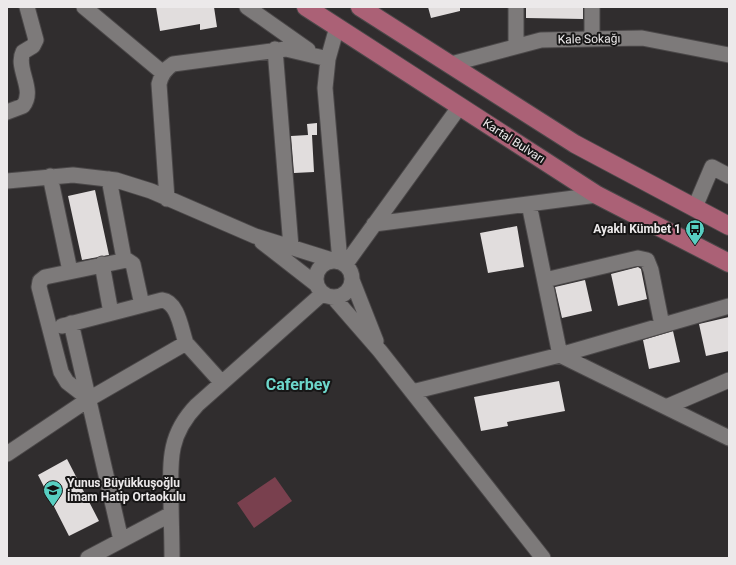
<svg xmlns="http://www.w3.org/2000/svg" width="736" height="565" viewBox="0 0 736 565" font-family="Roboto,sans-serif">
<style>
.green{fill:#79404e}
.building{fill:#e1dddd}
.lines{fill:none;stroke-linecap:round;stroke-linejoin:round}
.minor-casing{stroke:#4b4849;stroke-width:17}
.major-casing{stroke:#4b4849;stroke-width:20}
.minor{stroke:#7d7a7a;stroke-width:15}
.major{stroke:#ab6176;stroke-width:18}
.labels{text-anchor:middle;stroke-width:4;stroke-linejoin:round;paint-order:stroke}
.street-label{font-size:12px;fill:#ece9ea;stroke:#171616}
.poi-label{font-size:12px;font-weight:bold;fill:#ece9ea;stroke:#171616;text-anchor:end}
.district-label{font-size:16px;font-weight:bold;fill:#6dd7cb;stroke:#171616}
</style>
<rect width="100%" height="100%" fill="#302d2e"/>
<path class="green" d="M275 477 292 501 254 528 237 503Z"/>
<path class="building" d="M156 7H214L217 27 200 30V24L160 31Z
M428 7H460V11L431 18Z
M526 7H583V19L526 18Z
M317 123V135H312L314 172 294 173 291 136 308 135 307 124Z
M95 190 109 255 82 260 68 196Z
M517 226 524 267 488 273 480 233Z
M638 267 641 269 647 299 618 306 611 274Z
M585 280 592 311 562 318 555 287Z
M729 317V351L706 356 699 324Z
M673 331 680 362 649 369 643 340Z
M559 381 565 411 507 422 508 426 481 431 474 397Z
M67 459 99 521 69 536 38 475Z"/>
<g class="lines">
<g class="minor-casing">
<path id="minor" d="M84 7 163 73
M247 7 308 50
M337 27 328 59 325 88 340 262
M592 39V7
M516 46V7
M275 49 291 247
M451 64 541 40 642 38 729 55
M7 112 23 106C36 90 15 68 23 52L33 46 36 40 27 7
M50 176 70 271
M109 179 124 259
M7 181 73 175 116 180 151 191 255 236 335 261
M167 199 159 84C161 75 165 69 173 64L286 49 328 59
M529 204 560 355 729 306
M695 207 712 167 729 176
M374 224 597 195
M262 242 316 284
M316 279a18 18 0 1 1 36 0a18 18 0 1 1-36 0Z
M102 264 111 313
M345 265 460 106
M352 280 376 341
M545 280 638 258 647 260 651 270 662 325
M333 297 380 351 543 558
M71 323 121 540
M62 326 162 300C178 302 181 329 186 343
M412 392 560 355 729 438
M89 399 67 382 61 372 39 287 40 281 45 277 127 260 133 264 142 305
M666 407 729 380
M7 454 89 399 186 343 222 383
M88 558 171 514
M172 558C172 537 171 517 171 496 170 459 169 434 197 405L322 294"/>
</g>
<g class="major-casing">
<path id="major" d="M306 7 597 195 729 263
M360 7 575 144 729 226"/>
</g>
<use href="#minor" class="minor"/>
<use href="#major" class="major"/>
</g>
<defs>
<g id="bus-pin" transform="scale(1)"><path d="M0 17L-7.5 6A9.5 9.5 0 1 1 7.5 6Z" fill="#57cec1" stroke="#171616"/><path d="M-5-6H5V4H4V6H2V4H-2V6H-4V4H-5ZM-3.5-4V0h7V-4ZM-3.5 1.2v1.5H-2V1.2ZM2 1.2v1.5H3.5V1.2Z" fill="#111"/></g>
<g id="school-pin" transform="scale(1)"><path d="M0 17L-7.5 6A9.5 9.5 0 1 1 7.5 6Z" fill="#57cec1" stroke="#171616"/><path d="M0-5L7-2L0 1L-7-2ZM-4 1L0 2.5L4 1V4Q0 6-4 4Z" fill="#111"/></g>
</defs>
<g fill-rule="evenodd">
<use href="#bus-pin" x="695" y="229"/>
<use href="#school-pin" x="53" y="490"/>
</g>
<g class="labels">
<g class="street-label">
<text transform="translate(589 39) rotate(-1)" y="4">Kale Sokağı</text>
<text transform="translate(514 141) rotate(33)" y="4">Kartal Bulvarı</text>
</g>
<g class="poi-label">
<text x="681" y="233">Ayaklı Kümbet 1</text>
<text x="67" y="487" text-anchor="start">Yunus Büyükkuşoğlu<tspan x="67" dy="14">İmam Hatip Ortaokulu</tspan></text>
</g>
<g class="district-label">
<text x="298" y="390">Caferbey</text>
</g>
</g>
<rect width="736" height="565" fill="none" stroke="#ece9ea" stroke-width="16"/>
</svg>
